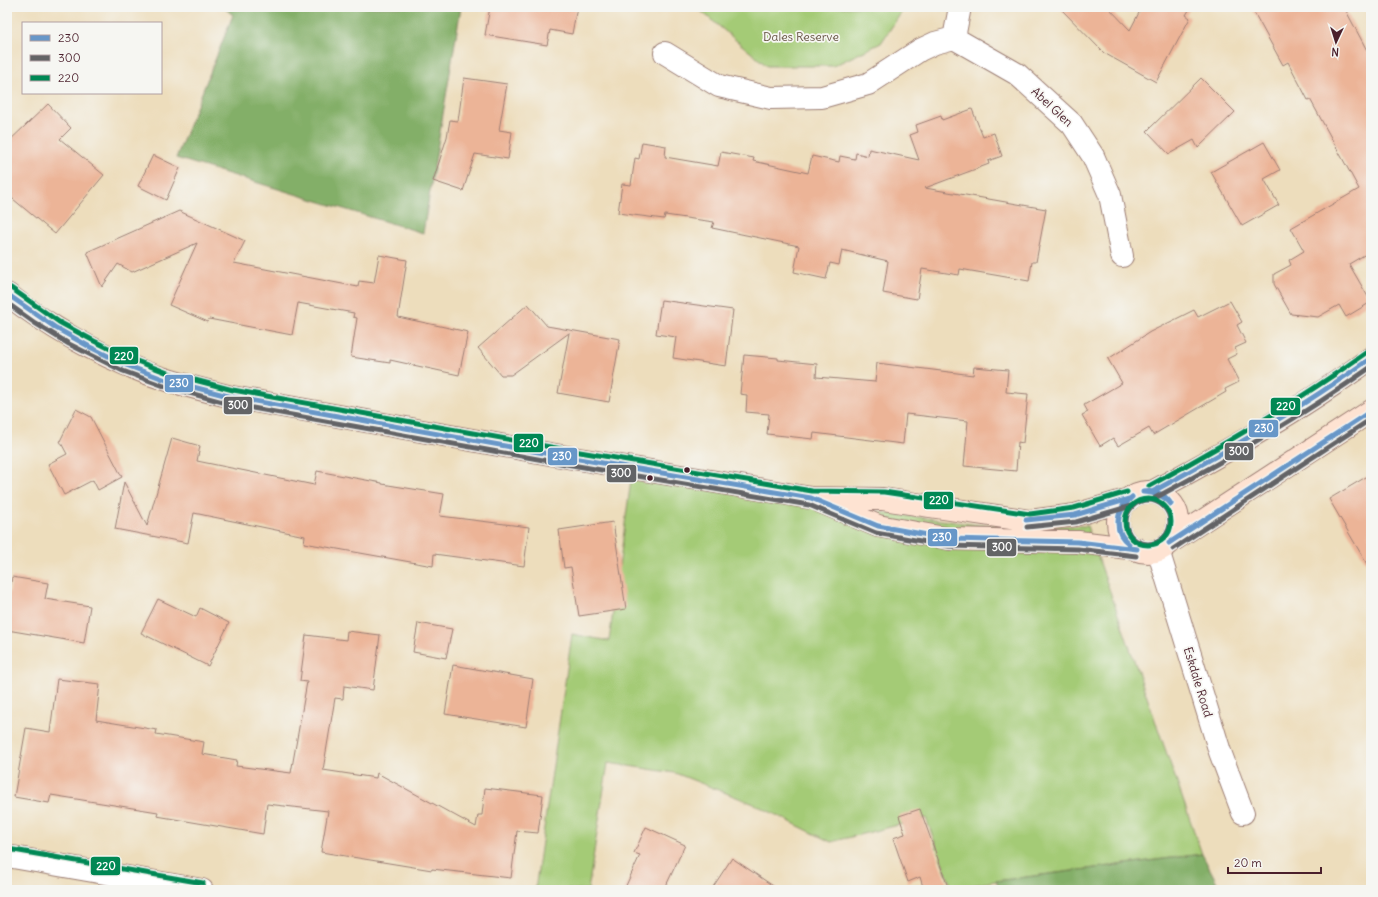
<svg xmlns="http://www.w3.org/2000/svg" width="1378" height="897" viewBox="0 0 1378 897" font-family="Delius,sans-serif">
<style>
.green{fill:#a4cb76;stroke:#777550}
.forest{fill:#83af67;stroke:#666749}
.building{fill:#ecb497}
.lines{fill:none;stroke-linecap:round;stroke-linejoin:round}
.minor-casing{stroke:#9c7e74;stroke-width:24}
.tertiary-casing{stroke:#9c7e74;stroke-width:24}
.secondary-casing{stroke:#9c7e74;stroke-width:24}
.minor{stroke:#fff;stroke-width:22}
.tertiary{stroke:#fff;stroke-width:22}
.secondary{stroke:#fee3d2;stroke-width:22}
.bus-1-casing{stroke:#f6f6f2;stroke-width:8}
.bus-2-casing{stroke:#f6f6f2;stroke-width:8}
.bus-3-casing{stroke:#f6f6f2;stroke-width:8}
.bus-1{stroke:#6797c8;stroke-width:5}
.bus-2{stroke:#636466;stroke-width:5}
.bus-3{stroke:#008854;stroke-width:5}
.bus-dot{fill:#4a1f2b;stroke:#f6f6f2;stroke-width:1.5}
.labels{text-anchor:middle;stroke-width:3.5;stroke-linejoin:round;paint-order:stroke}
.park-label{font-size:12px;fill:#655342;stroke:#f6f6f2}
.street-label{font-size:12px;fill:#4a1f2b;stroke:#f6f6f2}
.line-badge{stroke:#f6f6f2;stroke-width:1.5}
.badge-label{font-size:11px;text-anchor:middle;font-weight:bold;fill:#fff}
</style>
<rect width="100%" height="100%" fill="#f6f6f2"/>
<filter id="ink" filterUnits="userSpaceOnUse"><feTurbulence type="fractalNoise" baseFrequency=".025" numOctaves="2"/><feDisplacementMap in="SourceGraphic" scale="8" xChannelSelector="R" yChannelSelector="G"/><feConvolveMatrix kernelMatrix="1 2 1 2 8 2 1 2 1" color-interpolation-filters="sRGB"/></filter>
<filter id="wash" filterUnits="userSpaceOnUse"><feTurbulence type="fractalNoise" baseFrequency=".012" numOctaves="4" result="noise"/><feDisplacementMap in="SourceGraphic" scale="16" xChannelSelector="R" yChannelSelector="G"/><feGaussianBlur stdDeviation="0.9" result="paint"/><feColorMatrix in="noise" values="0 0 0 0 0 0 0 0 0 0 0 0 0 0 0 0 0 1.4 0 .05"/><feComposite in="paint" operator="in"/></filter>
<g filter="url(#wash)">
<rect width="100%" height="100%" fill="#edddbc"/>
<path class="green" d="M696 7H905L881 43 833 66H767Z
M631 480 979 525 1087 526 1202 854 996 881 952 889 926 818 831 842 754 804 675 773 608 763 588 890H535L572 634 609 641Z"/>
<path class="forest" d="M223 7H461L423 233 176 158 233 15Z
M1202 854 1221 890H1000L996 881Z"/>
<g id="blocks">
<path class="building" d="M490 7H577L572 34 550 30 547 45 485 35Z
M1059 7H1108L1130 30 1142 7H1191L1186 15 1190 18 1156 82 1104 53Z
M1251 7H1344L1371 58V251L1349 264 1371 302 1346 317 1339 305 1318 317 1291 314 1274 284V274L1291 265 1289 260 1304 251 1291 228 1359 189 1310 99 1308 100 1288 62 1283 65Z
M464 78 507 84 499 130 512 132 508 159 475 154 463 191 433 181 447 137 450 120 458 121Z
M1201 78 1235 112 1198 148 1194 140 1169 154 1147 131Z
M48 104 71 128 60 139 104 175 55 234 7 194V143Z
M972 109 983 137 994 133 1002 156 988 161 989 164 925 188 1046 209 1036 262H1032L1029 281 960 269 959 275 922 269 917 299 883 293 888 261 842 250 839 265 830 263 826 279 794 272 799 246 712 228 714 222 665 215 664 219 618 213 622 184 631 185 635 158 639 159 642 142 666 146 665 157 718 166 721 152 754 158 753 161 808 173 812 156 839 162 840 156 855 159 856 153 868 156 869 149 919 160 910 135 918 132 916 125 941 116 942 120Z
M1264 142 1280 170 1264 179 1279 205 1242 226 1211 172Z
M153 155 180 168 166 200 138 186Z
M179 211 245 241 234 263 358 287 359 281 374 283 379 255 407 260 398 317 468 332 459 375 390 360V363L351 357 357 318 353 317 354 313 298 303 292 335 209 319 208 322 169 305 197 243 132 272 118 264 102 287 87 252Z
M661 300 733 310 726 366 673 358 676 337 656 334Z
M1230 301 1242 322 1237 325 1246 343 1235 348 1237 354 1227 359 1239 382 1225 389 1226 392 1153 435 1149 428 1118 446 1113 438 1100 446 1082 415 1088 412 1084 405 1122 383 1108 359 1150 332 1194 310 1198 317Z
M528 304 547 326 620 339 609 402 558 393 569 333 511 375H501L478 348Z
M744 355 778 358V360L817 364 816 377 875 382 877 363 973 375 974 367 1008 370 1006 392 1028 394 1023 443 1018 442 1016 471 964 466 968 421 906 414 903 444 814 433 813 439 767 434 769 414 746 412 747 395 740 394Z
M76 409 91 417 122 477 98 490 93 480 64 495 48 464 67 454 60 441Z
M172 438 200 446 197 461 314 485 317 471 382 483V484L444 494 440 516 529 527 524 566 434 554 433 566 304 543 305 536 194 513 188 543 115 529 124 482 147 526Z
M1371 474V571L1329 499Z
M613 522 626 609 579 616 571 567 564 568 559 530Z
M12 577 48 583 45 599 90 606 84 643 7 630V606Z
M158 599 196 617 200 608 229 623 208 666 141 633Z
M418 623 452 629 446 658 413 652Z
M347 631 380 635 373 690 344 686 343 699 335 698 323 770 376 778 377 773 476 827 478 815H482L485 788 543 795 538 833 517 831 511 878 432 869V870L321 852 328 811 267 804 263 834 157 816 158 812 51 795 49 803 14 797 26 728 50 732 57 679 100 684 96 720 157 730 156 734 204 742 202 754 237 760 236 766 291 773 307 682 300 681 306 635 346 640Z
M453 665 533 679 526 727 445 714Z
M920 809 942 870 949 890H924L920 877 908 882 893 838 905 834 899 816Z
M646 827 685 845 664 890H624L640 855 634 853Z
M732 858 779 890H711Z"/>
</g>
</g>
<g filter="url(#ink)">
<use href="#blocks" fill-opacity="0" stroke="#9c7e74" stroke-width="1"/>
<g class="lines">
<g class="minor-casing">
<path id="minor" d="M954 38 1017 74 1072 124 1093 156 1110 195 1122 256
M665 53 719 86 771 98 822 97 868 84 920 50 935 43 954 38 960 7
M1158 550 1220 752 1243 813"/>
</g>
<g class="tertiary-casing">
<path id="tertiary" d="M7 856 202 890"/>
</g>
<g class="secondary-casing">
<path id="secondary" d="M7 294C48 326 96 353 144 372 173 383 203 390 232 397L561 456 811 498 883 499 1030 521 1075 515 1129 499
M1152 492C1227 452 1302 409 1371 358
M1118 522a30 30 0 1 1 60 0a30 30 0 1 1-60 0Z
M821 502 878 526 950 539 1078 542 1137 549
M1169 543 1371 411"/>
</g>
<use href="#minor" class="minor"/>
<use href="#tertiary" class="tertiary"/>
<use href="#secondary" class="secondary"/>
<g class="bus-1-casing">
<path id="bus-1" d="M7 294 56 328 90 347 126 365 166 380 232 397 561 456 811 498 878 526 950 539 1078 542 1137 549
M1143 492C1155 493 1163 495 1171 504
M1143 492C1155 490 1165 494 1171 504
M1152 492C1228 451 1301 408 1371 358
M1026 520 1075 515 1129 499
M1169 543 1371 411
M1129 544C1112 532 1116 508 1132 497
M1129 544C1112 529 1117 511 1132 497"/>
</g>
<g class="bus-2-casing">
<path id="bus-2" d="M7 303 35 323 69 344 123 371 164 386 230 404 560 463 809 505 876 533 949 546 1078 549 1136 556
M1155 498C1230 458 1302 416 1371 367
M1126 522a22 22 0 1 1 44 0a22 22 0 1 1-44 0Z
M1027 527 1076 522 1131 506
M1173 549 1371 419"/>
</g>
<g class="bus-3-casing">
<path id="bus-3" d="M11 288 59 322 94 341 129 358 168 373 233 390 562 449 812 491 884 492 1030 514 1074 508 1127 492
M1149 486C1224 445 1297 402 1367 352
M1125 522a23 23 0 1 1 46 0a23 23 0 1 1-46 0Z
M8 849 203 883"/>
</g>
<use href="#bus-1" class="bus-1"/>
<use href="#bus-2" class="bus-2"/>
<use href="#bus-3" class="bus-3"/>
</g>
</g>
<g class="bus-dot">
<circle cx="687" cy="470" r="3.5"/>
<circle cx="650" cy="478" r="3.5"/>
</g>
<g class="labels">
<g class="park-label">
<text x="801" y="41">Dales Reserve</text>
</g>
<g class="street-label">
<text transform="translate(1052 107) rotate(43)" y="4">Abel Glen</text>
<text transform="translate(1198 682) rotate(73)" y="4">Eskdale Road</text>
</g>
</g>
<g class="line-badge">
<rect x="109" y="346" width="30" height="19" rx="4" fill="#008854"/>
<rect x="164" y="374" width="30" height="19" rx="4" fill="#6797c8"/>
<rect x="223" y="396" width="30" height="19" rx="4" fill="#636466"/>
<rect x="1270" y="397" width="31" height="19" rx="4" fill="#008854"/>
<rect x="1248" y="419" width="31" height="19" rx="4" fill="#6797c8"/>
<rect x="513" y="433" width="31" height="20" rx="4" fill="#008854"/>
<rect x="1224" y="442" width="30" height="19" rx="4" fill="#636466"/>
<rect x="547" y="447" width="31" height="19" rx="4" fill="#6797c8"/>
<rect x="606" y="464" width="31" height="19" rx="4" fill="#636466"/>
<rect x="923" y="491" width="31" height="19" rx="4" fill="#008854"/>
<rect x="927" y="528" width="31" height="19" rx="4" fill="#6797c8"/>
<rect x="986" y="538" width="31" height="19" rx="4" fill="#636466"/>
<rect x="90" y="856" width="31" height="20" rx="4" fill="#008854"/>
</g>
<g class="badge-label">
<text x="124" y="360">220</text>
<text x="179" y="387">230</text>
<text x="238" y="409">300</text>
<text x="1286" y="410">220</text>
<text x="1264" y="432">230</text>
<text x="529" y="447">220</text>
<text x="1239" y="455">300</text>
<text x="562" y="460">230</text>
<text x="621" y="477">300</text>
<text x="939" y="504">220</text>
<text x="942" y="541">230</text>
<text x="1002" y="551">300</text>
<text x="106" y="870">220</text>
</g>
<rect width="1378" height="897" fill="none" stroke="#f6f6f2" stroke-width="24"/>
<rect x="22" y="22" width="140" height="72" fill="#f6f6f2" stroke="#b1a0a2"/>
<rect x="30" y="35" width="20" height="6" fill="#6797c8" stroke="#b1a0a2"/>
<text x="58" y="42" font-size="12" fill="#4a1f2b">230</text>
<rect x="30" y="55" width="20" height="6" fill="#636466" stroke="#b1a0a2"/>
<text x="58" y="62" font-size="12" fill="#4a1f2b">300</text>
<rect x="30" y="75" width="20" height="6" fill="#008854" stroke="#b1a0a2"/>
<text x="58" y="82" font-size="12" fill="#4a1f2b">220</text>
<g transform="translate(1336 42) rotate(184)" stroke="#f6f6f2" stroke-width="3" paint-order="stroke">
<path d="M0-3L7 15L0 10L-7 15Z" fill="#4a1f2b"/>
<text y="-6" font-size="11" font-weight="bold" text-anchor="middle" fill="#4a1f2b">N</text>
</g>
<path d="M1228 867v6h93v-6" fill="none" stroke="#4a1f2b" stroke-width="2"/>
<text x="1234" y="867" font-size="12" fill="#4a1f2b" stroke="#f6f6f2" stroke-width="3" paint-order="stroke">20 m</text>
</svg>
